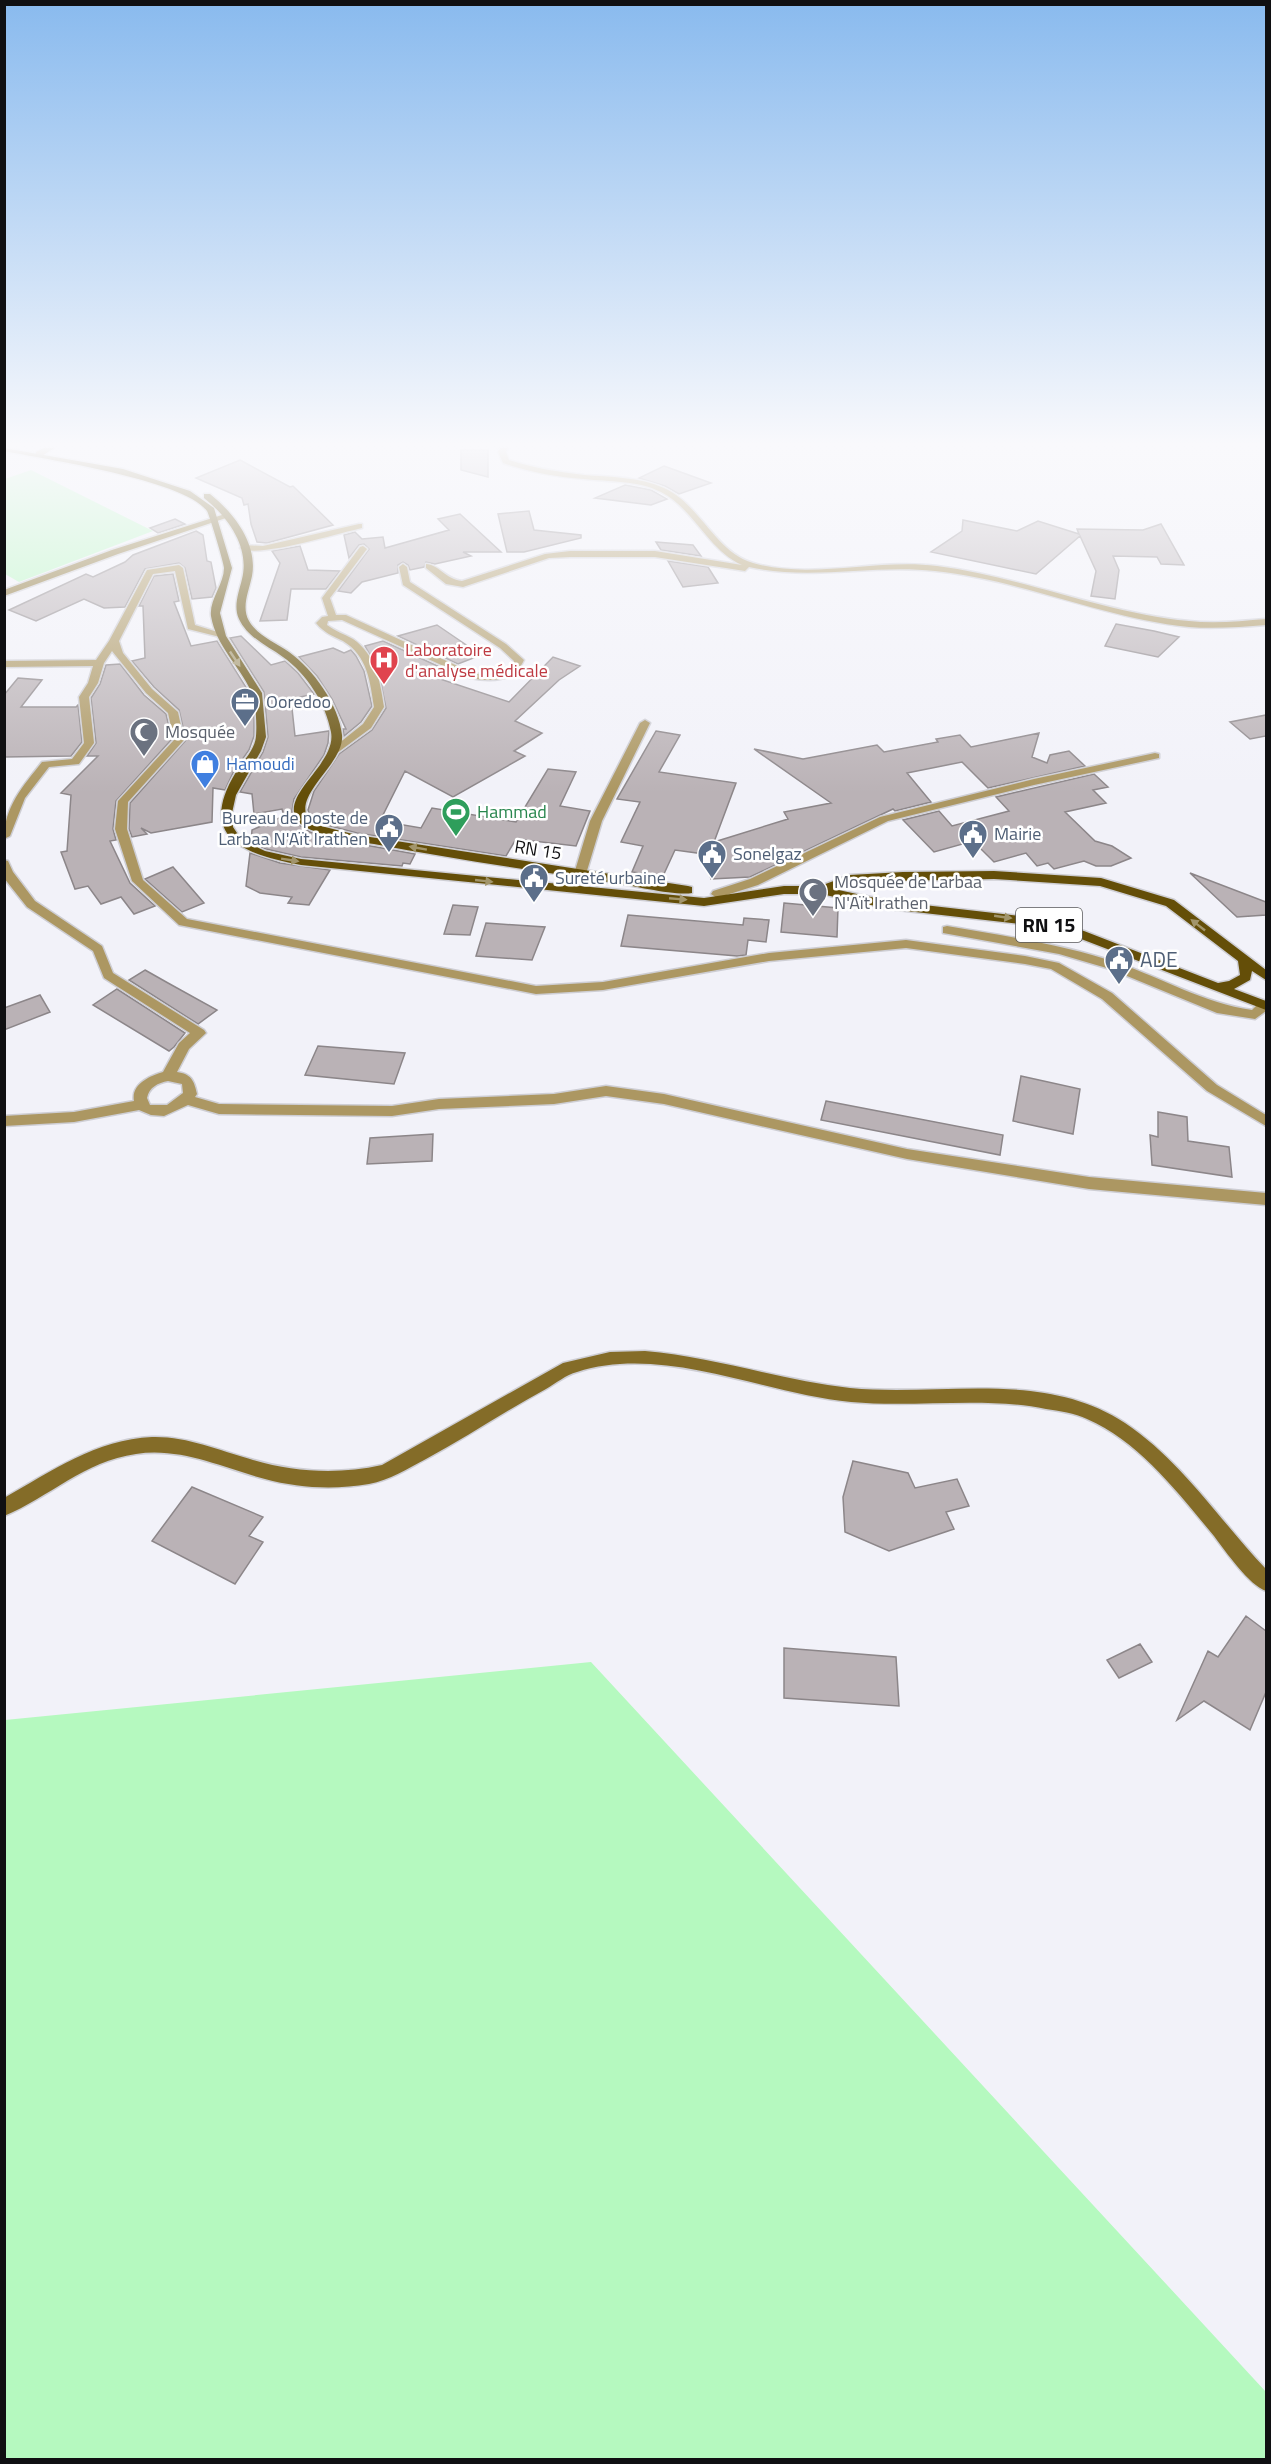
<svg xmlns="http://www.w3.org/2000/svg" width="1271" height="2464" viewBox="0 0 1271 2464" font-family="'Titillium Web',sans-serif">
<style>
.green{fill:#b5f9bf}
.building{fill:#bab2b6;stroke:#8c8689;stroke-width:1.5}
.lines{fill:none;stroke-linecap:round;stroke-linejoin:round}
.street-casing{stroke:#ceced4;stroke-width:3}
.secondary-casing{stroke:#ceced4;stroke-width:3}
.primary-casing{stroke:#ceced4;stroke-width:3}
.street{fill:#ac9762;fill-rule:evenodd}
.secondary{fill:#846c28;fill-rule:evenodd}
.primary{fill:#644e08;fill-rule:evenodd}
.oneway{fill:#a2956b}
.labels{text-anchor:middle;stroke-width:5;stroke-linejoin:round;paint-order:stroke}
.far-health-label{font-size:18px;fill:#be3a42;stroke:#fff;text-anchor:start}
.far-service-label{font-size:18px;fill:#4e5e75;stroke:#fff;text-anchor:start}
.far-worship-label{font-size:18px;fill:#5b616d;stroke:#fff;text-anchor:start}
.far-shop-label{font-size:18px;fill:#366cbe;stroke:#fff;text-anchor:start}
.far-leisure-label{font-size:18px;fill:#27864d;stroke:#fff;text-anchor:start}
.far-street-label{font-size:18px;fill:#101012;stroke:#fff}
.shield{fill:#fff;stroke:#585859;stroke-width:1.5}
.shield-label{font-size:20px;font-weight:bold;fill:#101012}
.service-label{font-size:21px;fill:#4e5e75;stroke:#fff;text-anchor:start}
</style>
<rect width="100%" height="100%" fill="#f2f2f9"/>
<path class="green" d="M31 470 153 531 19 582 5 574V479Z
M591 1662 1266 2392V2459H5V1720Z"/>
<path class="building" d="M461 450H488V477L461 470Z
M240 460 290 487 293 486 333 525 267 543 257 542 251 524 248 504 244 505 242 498 196 478Z
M664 466 711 483 679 494 665 486 639 478Z
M625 485 651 490 667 499 651 505 595 498Z
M529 511 534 530 581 535V538L524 552H507L498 514Z
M460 514 501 552H463L471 556 435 564 426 562 424 567 410 570 408 565 403 562 398 565V573L362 582 351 593 338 591 369 549 364 544 359 545 349 558 344 535 355 532 362 539 383 537 385 548 449 530 438 519Z
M175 519 185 524 158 533 150 528Z
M963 520 1017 531 1038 521 1079 534 1077 529 1143 530 1161 524 1184 565 1161 564 1157 557 1113 556 1119 570 1115 599 1091 596 1096 571 1080 536 1036 574 931 552 962 531Z
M196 531 203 535 207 561 211 562 216 588 212 597 192 599 185 568 179 563 145 569 125 607 104 608 84 599 36 621 9 610 86 574 93 577 125 562 133 555Z
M656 542 693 545 701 556 661 550Z
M300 546 308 570 340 571 326 589H291L287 620 260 621 280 563 272 551Z
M668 561 708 567 718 583 683 587Z
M173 574 179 601 174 602 191 646 217 641 249 692 254 714V736L249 750 234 771 225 790 213 788 212 822 151 833 141 828 147 834 132 837 129 829 130 803 186 740 179 710 154 687 132 661 145 658 143 606H139L154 576Z
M1116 624 1154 631 1179 637 1158 657 1105 646Z
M437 625 481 655 458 664 398 636Z
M241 636 271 665 285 661 298 673 314 694 291 699 295 736 329 731 328 743 324 755 294 799 292 811 295 822 310 832 332 839 415 854 410 864 403 863 402 866 301 857 266 849 251 842 252 830 284 816 282 809 254 814 252 794 240 792 263 752 268 737 264 692 230 638Z
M383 641 444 669 428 675 509 702 553 657 580 666 559 680 515 721 542 733 514 751 525 756 453 797 405 771 380 821 421 828 432 808 516 822 548 769 576 772 560 806 590 811 576 846 516 839 506 856 357 833 322 824 311 818 308 810 314 791 339 754 372 730 386 708 378 669 365 646Z
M333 648 344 653 351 650 356 656 364 671 372 706 361 722 344 736 343 729H346L332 699 317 676 299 657Z
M120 664 144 695 166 714 172 739 116 801 113 829 116 840 110 841 130 883 155 906 134 914 121 897 101 904 88 886 75 889 61 852 67 851 71 795 61 793 98 756H87L96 743 91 698 100 684 106 665Z
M18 678 42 680 21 707H76L78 705 82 742 71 756 4 757V695Z
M1266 715V736L1250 739 1230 722Z
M656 731 680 735 659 772 736 783 714 842 788 819 784 812 831 803 754 749 803 759 877 745 884 752 938 742 936 739 960 735 971 747 1039 733 1032 757 1047 763 1050 755 1069 751 1085 766 988 788 962 762 907 773 931 802 895 811 893 809 750 877 711 879 704 854 675 850 663 876 632 872 643 846 621 842 640 802 617 799Z
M1094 774 1108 787 1093 790 1106 803 1065 812 1095 841 1112 846 1131 858 1111 866H1096L1084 861 1054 869 1048 863 1037 866 1026 853 994 862 973 841 934 852 903 820 939 811 952 826 1009 811 996 797Z
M250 853 280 863 330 870 309 905 288 903 292 897 260 893 246 886Z
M173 867 204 903 182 912 145 879Z
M1190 873 1266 902V915L1237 917Z
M784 903 838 908 837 937 781 932Z
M453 905 478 907 470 935 444 934Z
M628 915 743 925 744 918 769 920 766 942 748 940 746 955 737 956 621 946Z
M486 923 545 927 532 960 476 956Z
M145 970 168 983 217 1010 198 1024 129 980Z
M117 989 185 1033 174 1047 169 1051 93 1005Z
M40 995 50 1012 4 1030V1008Z
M318 1046 405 1053 394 1084 305 1075Z
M1021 1076 1080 1089 1073 1134 1013 1121Z
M826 1101 1003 1135 1000 1155 821 1120Z
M1158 1112 1187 1117 1188 1141 1229 1147 1232 1177 1152 1165 1150 1135 1158 1137Z
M433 1134 432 1161 367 1164 370 1138Z
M853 1461 908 1473 915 1488 957 1479 969 1506 946 1512 954 1529 889 1551 845 1532 843 1497Z
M192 1487 263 1517 249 1536 263 1542 235 1584 152 1541Z
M1246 1616 1266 1631V1692L1250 1730 1204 1701 1177 1720 1208 1651 1218 1657Z
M1140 1644 1152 1662 1119 1678 1107 1660Z
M784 1648 896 1657 899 1706 784 1698Z"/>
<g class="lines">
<g class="street-casing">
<path id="street" d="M500 448H508L506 452 509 460C533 468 559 472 584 475 611 477 639 477 664 488 700 504 715 552 753 563 810 580 878 558 937 566 1023 577 1104 613 1189 621 1215 624 1241 621 1266 619V625C1241 627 1215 629 1189 627 1103 618 1022 580 935 571 873 564 811 581 749 567L745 571 655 557H570L549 558 463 587 446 584 426 568V564C438 564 445 579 462 581L545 554 570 551H655L742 565C708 550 694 509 661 492 637 480 610 482 584 479 557 477 529 472 503 463L498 452Z
M359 524H362V528C339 533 256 559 240 548L244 545 263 546Z
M363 546 367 549 330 598 336 615H346L473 673C488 675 507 677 514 661L500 648 403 585 399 567 403 564 407 567 410 582 506 644 524 660C514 682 491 682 470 678L342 620 328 621 327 625C335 631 344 634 353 639 376 655 380 681 384 707L371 728 337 753 333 752V748L363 724 374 707C370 682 368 656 343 641 333 636 324 633 316 623L322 617 328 616 322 598 360 547Z
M179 565 183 568 195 625 224 634V638L188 629 175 571 153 574 119 641 123 653 152 689 178 712 184 740 128 802 127 829 143 880 187 919 536 986 603 982 769 953 906 940 1025 956 1059 963 1112 993 1217 1085 1266 1115V1126L1207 1091 1102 999 1051 969 1025 964 906 948 769 961 603 990 536 994 179 925 132 881 115 829 118 801 174 740 168 713 146 693 112 651 104 663 98 683 89 697 94 743 79 764 49 767 25 798 10 836 4 839C4 807 23 786 42 762L72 759 84 743 79 697 88 683 93 666 4 667V661L96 660 109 641 147 570Z
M645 720 650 723 602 821 586 874 584 876H576L574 874 590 821 640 723Z
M1155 753 1159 754V758L1034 785 888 821 758 885 717 898 711 894 713 891 750 879 880 817 1034 779Z
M4 860 8 861 13 872 35 901 102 946 113 973 204 1030 206 1033 189 1049 177 1072C191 1074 194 1080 197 1094L195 1097 219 1104 392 1106 439 1099 554 1094 606 1086 664 1094 907 1149 1089 1177 1266 1193V1205L1089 1189 907 1159 664 1104 606 1096 554 1104 439 1109 392 1116 219 1114 188 1105 164 1116 151 1115 139 1110 74 1122 4 1126V1116L74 1112 134 1101C131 1084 150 1076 163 1072L179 1043 190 1033 104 978 93 951 27 907 4 878ZM168 1081 182 1084 183 1093 167 1105H150L147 1098C149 1087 158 1083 168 1081Z
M947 926C1004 936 1063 944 1118 963 1164 979 1204 1003 1252 1010L1260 1002 1266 1001V1011L1255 1019 1217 1013 1110 969 1059 954 943 933V927Z"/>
</g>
<g class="secondary-casing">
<path id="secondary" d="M44 448H54L42 456H36V452Z
M225 514 232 516 118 554 4 596V590L112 550Z
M645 1351C714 1357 781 1380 850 1388 941 1397 1043 1369 1125 1423 1182 1461 1220 1521 1266 1569V1591C1249 1585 1226 1552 1214 1536 1178 1493 1140 1442 1087 1419 1075 1413 1059 1411 1046 1409 982 1396 916 1408 851 1402 764 1394 664 1344 577 1372 566 1375 556 1383 546 1389 505 1411 467 1437 426 1459 407 1469 390 1480 369 1484 334 1490 298 1488 265 1479 223 1468 181 1447 136 1454 84 1461 50 1497 4 1516V1498C50 1472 97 1439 152 1437 186 1436 218 1450 250 1459 293 1472 337 1475 382 1465L563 1363 610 1352Z"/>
</g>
<g class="primary-casing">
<path id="primary" d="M4 448 123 469 190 491 214 508 232 568 220 613 226 636 262 693 266 737 261 751 236 795 232 813 233 827 239 836 250 844 265 851 301 859 704 898 784 886H820L850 875 903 872 994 871 1101 878 1174 900 1266 970V980L1252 971 1250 980 1234 989 1266 1001V1010L1076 937 1037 926 889 909 821 894H784L704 906 301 865C244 854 196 838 236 772 243 761 255 750 256 736 257 725 256 702 251 691 239 665 216 646 211 616 209 600 224 584 224 568 224 563 209 514 207 511 185 480 44 459 4 451ZM994 879 1100 886 1166 906 1238 961 1240 975 1229 981 1218 983 1084 931 1038 918 889 901 834 889 852 882Z
M204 494H210C234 513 258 544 252 576 249 591 241 607 249 621 258 636 275 642 289 652 313 669 339 705 342 735 345 764 291 795 309 820L321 826 357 835 688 886 692 887V893C676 896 634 886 616 883 535 871 454 859 374 844 356 841 307 835 297 820 280 794 337 764 331 732 326 704 307 674 283 657 268 646 248 638 239 619 233 606 239 592 242 579 250 547 228 517 204 498Z"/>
</g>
<use href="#street" class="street"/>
<use href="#secondary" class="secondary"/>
<use href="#primary" class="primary"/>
</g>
<defs><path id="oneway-solid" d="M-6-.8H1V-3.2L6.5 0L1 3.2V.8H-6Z" transform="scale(1.5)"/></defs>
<g class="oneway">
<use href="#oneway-solid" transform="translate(235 659) rotate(56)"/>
<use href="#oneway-solid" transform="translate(418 848) rotate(-170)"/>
<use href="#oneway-solid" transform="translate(290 860) rotate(9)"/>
<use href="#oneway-solid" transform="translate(484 881) rotate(6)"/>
<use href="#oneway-solid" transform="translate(678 899) rotate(5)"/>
<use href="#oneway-solid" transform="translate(1003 917) rotate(8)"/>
<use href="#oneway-solid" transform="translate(1198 925) rotate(-142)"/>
</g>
<linearGradient id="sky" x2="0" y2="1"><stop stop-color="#89baee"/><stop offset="0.56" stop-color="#f9f9fc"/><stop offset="1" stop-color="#f9f9fc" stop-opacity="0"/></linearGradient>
<rect width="1271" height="793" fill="url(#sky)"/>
<defs>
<g id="hospital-pin" transform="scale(1.5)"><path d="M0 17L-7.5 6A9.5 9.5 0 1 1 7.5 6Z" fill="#e0444e" stroke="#fff"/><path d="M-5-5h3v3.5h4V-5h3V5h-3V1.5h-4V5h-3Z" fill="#fff"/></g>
<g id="office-pin" transform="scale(1.5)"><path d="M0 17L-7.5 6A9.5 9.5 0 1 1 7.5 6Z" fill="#5c6f8a" stroke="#fff"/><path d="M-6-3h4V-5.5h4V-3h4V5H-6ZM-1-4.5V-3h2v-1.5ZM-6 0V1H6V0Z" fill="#fff"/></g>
<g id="mosque-pin" transform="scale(1.5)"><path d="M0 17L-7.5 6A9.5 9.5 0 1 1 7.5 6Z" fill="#6b7280" stroke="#fff"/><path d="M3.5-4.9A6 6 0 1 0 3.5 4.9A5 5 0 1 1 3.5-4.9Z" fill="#fff"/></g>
<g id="shop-pin" transform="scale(1.5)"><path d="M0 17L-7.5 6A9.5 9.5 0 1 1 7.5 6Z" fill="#3f7fe0" stroke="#fff"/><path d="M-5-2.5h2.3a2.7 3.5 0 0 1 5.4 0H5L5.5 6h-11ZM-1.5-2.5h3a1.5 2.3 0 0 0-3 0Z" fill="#fff"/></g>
<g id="stadium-pin" transform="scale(1.5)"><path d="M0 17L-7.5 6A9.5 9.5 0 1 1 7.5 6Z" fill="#2e9e5b" stroke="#fff"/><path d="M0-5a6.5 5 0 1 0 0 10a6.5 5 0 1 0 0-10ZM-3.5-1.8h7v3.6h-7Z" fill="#fff"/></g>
<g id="civic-pin" transform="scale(1.5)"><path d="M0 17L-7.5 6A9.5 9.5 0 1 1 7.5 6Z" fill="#5c6f8a" stroke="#fff"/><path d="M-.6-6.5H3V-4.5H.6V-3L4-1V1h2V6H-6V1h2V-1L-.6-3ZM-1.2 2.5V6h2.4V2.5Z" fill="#fff"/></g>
</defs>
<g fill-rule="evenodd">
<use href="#hospital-pin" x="384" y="660"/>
<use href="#office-pin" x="245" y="702"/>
<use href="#mosque-pin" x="144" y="732"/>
<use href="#shop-pin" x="205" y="764"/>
<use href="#stadium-pin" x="456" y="812"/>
<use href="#civic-pin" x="389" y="828"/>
<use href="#civic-pin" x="973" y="834"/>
<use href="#civic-pin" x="712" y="854"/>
<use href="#civic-pin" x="534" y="878"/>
<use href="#mosque-pin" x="813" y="892"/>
<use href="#civic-pin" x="1119" y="960"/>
</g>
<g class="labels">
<g class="far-health-label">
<text x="405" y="656">Laboratoire<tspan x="405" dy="21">d'analyse médicale</tspan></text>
</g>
<g class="far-service-label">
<text x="266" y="708">Ooredoo</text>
<text x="368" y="824" text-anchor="end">Bureau de poste de<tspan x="368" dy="21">Larbaa N'Aït Irathen</tspan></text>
<text x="994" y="840">Mairie</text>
<text x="733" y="860">Sonelgaz</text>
<text x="555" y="884">Sureté urbaine</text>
</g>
<g class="far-worship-label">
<text x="165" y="738">Mosquée</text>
<text x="834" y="888">Mosquée de Larbaa<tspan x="834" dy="21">N'Aït Irathen</tspan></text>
</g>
<g class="far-shop-label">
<text x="226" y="770">Hamoudi</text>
</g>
<g class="far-leisure-label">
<text x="477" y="818">Hammad</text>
</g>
<g class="far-street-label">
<text transform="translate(538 850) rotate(9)" y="6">RN 15</text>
</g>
<rect class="shield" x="1016" y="908" width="66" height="34" rx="4.5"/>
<g class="shield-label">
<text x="1049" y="932">RN 15</text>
</g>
<g class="service-label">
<text x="1140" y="967">ADE</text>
</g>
</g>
<rect width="1271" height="2464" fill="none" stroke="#101012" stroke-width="12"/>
</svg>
